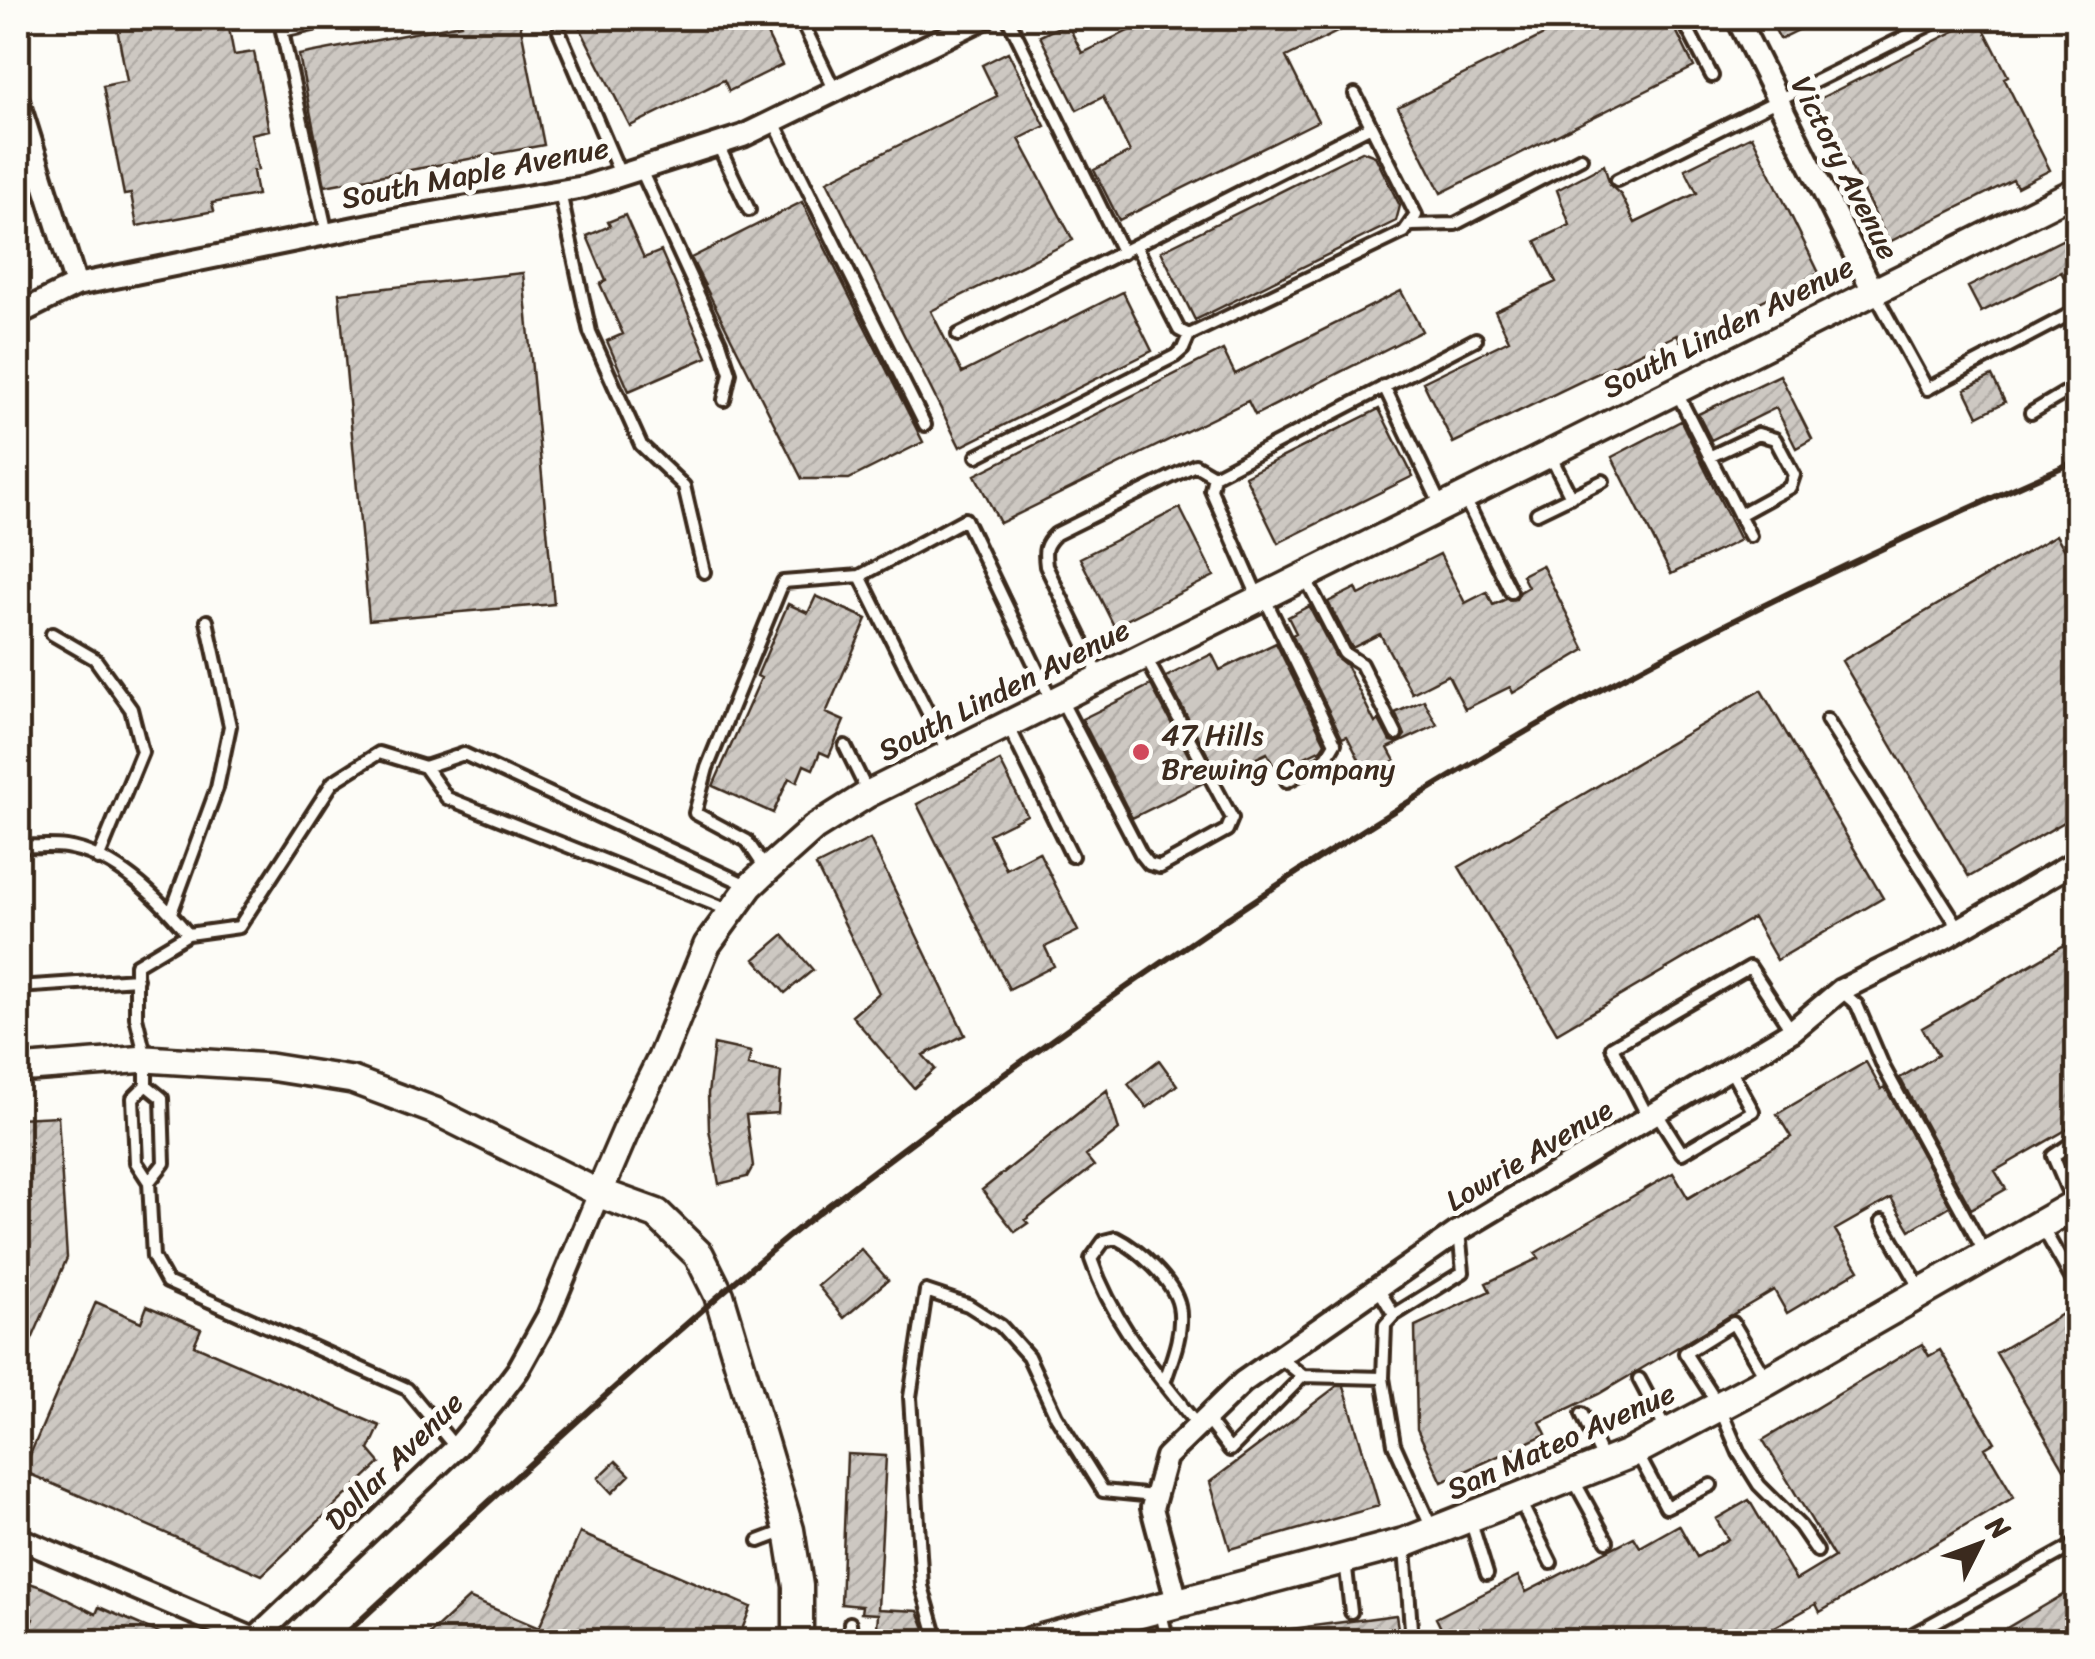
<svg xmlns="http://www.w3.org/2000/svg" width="2095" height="1659" viewBox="0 0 2095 1659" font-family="Sriracha,sans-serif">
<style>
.building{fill:url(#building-hatch);stroke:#3b2a1e;stroke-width:2.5}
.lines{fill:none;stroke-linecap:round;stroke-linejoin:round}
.service-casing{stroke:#3b2a1e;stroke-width:18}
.minor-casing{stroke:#3b2a1e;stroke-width:28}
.tertiary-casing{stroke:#3b2a1e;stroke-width:32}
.secondary-casing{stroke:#3b2a1e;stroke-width:35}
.service{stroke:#fdfcf7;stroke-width:10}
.minor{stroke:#fdfcf7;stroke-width:20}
.tertiary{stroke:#fdfcf7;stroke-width:25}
.secondary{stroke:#fdfcf7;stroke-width:28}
.rail{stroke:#3b2a1e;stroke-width:6}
.poi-dot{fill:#d1495b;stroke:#fdfcf7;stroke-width:4}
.labels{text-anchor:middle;stroke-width:10;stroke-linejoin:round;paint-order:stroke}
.street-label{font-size:30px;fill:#3b2a1e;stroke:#fdfcf7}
.poi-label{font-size:30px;fill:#3b2a1e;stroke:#fdfcf7;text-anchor:start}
</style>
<defs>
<pattern id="building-hatch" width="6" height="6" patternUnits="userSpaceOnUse" patternTransform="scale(2.5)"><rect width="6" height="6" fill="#cdc8c2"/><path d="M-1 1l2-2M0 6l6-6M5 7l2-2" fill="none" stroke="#b1aca6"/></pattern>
</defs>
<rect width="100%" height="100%" fill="#fdfcf7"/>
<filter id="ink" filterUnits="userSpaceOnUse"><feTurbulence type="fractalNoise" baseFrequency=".01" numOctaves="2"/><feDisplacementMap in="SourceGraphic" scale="20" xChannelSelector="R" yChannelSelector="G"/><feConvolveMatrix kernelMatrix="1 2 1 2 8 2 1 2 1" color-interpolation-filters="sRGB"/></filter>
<g filter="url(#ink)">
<path class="building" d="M170 18H227L234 55 254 52 269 130 251 134 258 170 253 171 257 195 212 203 214 211 137 226 131 194 124 195 103 86 127 81 117 28Z
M460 18H519L544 145 325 186 299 55 461 24Z
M575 18H759L782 65 729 91 724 80 630 126Z
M1155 18H1366L1286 57 1318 121 1119 220 1094 170 1130 152 1103 97 1077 110 1040 36 1067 23 1082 53Z
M1578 18H1670L1694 67 1441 193 1398 107Z
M1769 18H1823L1780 39Z
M1979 19 2008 76 2004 78 2050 170 2017 187 2013 180 1889 242 1817 100Z
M1008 52 1045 126 1019 139 1073 240 931 311 962 373 1123 292 1152 351 960 447 827 181 997 96 982 65Z
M1752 136 1819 273 1680 341 1677 335 1453 443 1423 382 1509 340 1495 311 1556 282 1536 241 1570 225 1557 190 1604 165 1610 185 1621 195 1635 223 1697 193 1685 169Z
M1362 151 1375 156 1400 206 1396 221 1195 320 1161 251Z
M802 202 923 442 849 479H802L691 258Z
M625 215 644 258 661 251 707 357 629 391 607 341 623 334 600 284 606 281 587 236 610 226 608 222Z
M2078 232V301L2061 272 1981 312 1968 287Z
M523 273 554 604 369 620 339 293Z
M1401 291 1422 331 1255 415 1248 401 1000 523 975 475 1223 350 1235 374Z
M1780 375 1812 439 1796 448 1776 408 1711 440 1698 414Z
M1992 376 2005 402 1978 416 1965 389Z
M1379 409 1413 476 1278 543 1245 476Z
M1681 421 1740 540 1671 574 1612 457Z
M1180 508 1214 576 1114 626 1080 558Z
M2056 535 2078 572V814L1969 877 1842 661Z
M1440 554 1465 603 1487 592 1493 605 1506 599H1516L1520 592 1528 587 1522 575 1542 565 1585 650 1513 693 1510 687 1465 709 1448 675 1412 693 1380 634 1352 648 1328 602 1356 588 1359 595Z
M816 596 867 619 826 713 844 721 829 756 820 752 813 769 804 765 797 782 789 778 773 813 713 786 761 678 757 676 788 604 808 613Z
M1309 606 1336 657 1346 665 1375 723 1379 720 1390 741 1399 742 1405 735 1395 713 1424 700 1437 725 1388 748 1395 761 1368 777 1347 736 1342 738 1292 635 1296 633 1288 617Z
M1276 643 1325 743 1321 749 1276 771 1267 753 1219 776 1166 677 1212 654 1220 670Z
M1151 685 1203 783 1132 818 1082 719Z
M1761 690 1883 898 1777 960 1753 918 1557 1033 1459 867Z
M1000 761 1027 815 989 834 1006 869 1039 852 1078 931 1045 947 1054 966 1009 989 917 804Z
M870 839 965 1035 923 1055 935 1069 914 1088 852 1016 879 993 816 866Z
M783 935 813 970 785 993 755 959Z
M2078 937V1123L1995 1171 2006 1189 1971 1209 1900 1078 1938 1055 1922 1028Z
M714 1044 751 1052 748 1065 781 1072 778 1113 746 1115 753 1166 747 1177 719 1184 709 1129 708 1094Z
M1159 1060 1177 1085 1147 1108 1128 1084Z
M1866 1062 1881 1089 1885 1087 1950 1206 1910 1230 1891 1198 1835 1230 1859 1270 1787 1313 1774 1290 1599 1394 1540 1422 1546 1434 1442 1482 1417 1429 1415 1326 1490 1291 1486 1283 1539 1258 1535 1253 1673 1173 1688 1198 1791 1137 1777 1114Z
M1107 1090 1119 1130 1086 1156 1094 1166 1025 1220 1028 1223 1015 1232 982 1190Z
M58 1116 67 1258 18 1372V1118Z
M861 1249 888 1280 844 1318 818 1286Z
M96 1302 141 1322 147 1306 201 1329 194 1345 380 1426 369 1450 380 1463 262 1575 23 1471Z
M2078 1305V1461L2064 1469 1996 1353Z
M1922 1344 1929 1356 1940 1350 1995 1442 1985 1448 2014 1497 1820 1612 1816 1604 1748 1642H1448L1436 1618 1518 1576 1526 1592 1634 1537 1640 1547 1679 1525 1697 1557 1728 1539 1716 1519 1749 1500 1796 1580 1834 1557 1763 1440Z
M1337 1386H1344L1379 1506 1230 1549 1210 1482Z
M847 1454 886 1456 878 1609 918 1611 925 1628 911 1642H876L878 1614 861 1613 862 1606 841 1604Z
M616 1461 630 1475 612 1493 598 1478Z
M580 1533 751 1607 737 1642H421L469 1598 539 1628Z
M18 1579 44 1588 96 1614 99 1607 180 1642H23L33 1619 18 1612Z
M2078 1586V1642H1983Z
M1396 1615 1400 1642H1277L1276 1631Z"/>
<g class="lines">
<g class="service-casing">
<path id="service" d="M800 18 835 91
M1008 18 1123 253
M1472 18 1488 22 1498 18
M1682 18 1712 76
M1687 26 1706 18
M559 31 620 174
M774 122 925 425
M718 145 749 210
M641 170 720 342 730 373 724 400
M1617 180 1937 21
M560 192 590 332 641 445 684 486 704 572
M1412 225 1455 224 1581 158
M327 234 282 31 340 18
M1136 246 1179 330 1189 335 1404 232 1416 215 1355 94
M1874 292 1927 389 2078 310
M958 335 1371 126
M1384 386 1441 506
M1676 391 1750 536
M2031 413 2078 385
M1549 453 1571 497
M977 456 1175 356 1183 349 1189 335
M1709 457 1758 434 1775 439 1794 475 1790 487 1739 515
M1464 497 1511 592
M1537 513 1603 481
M860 576 948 753
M1305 577 1344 653 1361 664 1396 734
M1264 597 1335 743 1325 760 1287 781
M1259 599 1211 490 1214 476 1476 339
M52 634 95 659 131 709 142 752 98 859
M1100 677 1046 566C1044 551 1044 545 1056 534L1195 465 1214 476
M1060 698 1141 854 1149 864 1160 867 1227 830 1232 818 1145 656
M1827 720 1959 928
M1008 725 1072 856
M845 746 868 793
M425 767 447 798 731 911
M18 846C33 847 50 845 66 847 116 855 158 897 188 934
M765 868 747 841 695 813 707 768 783 582 860 576 965 519 1052 701
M171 913 217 788 230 726 207 621
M18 987 137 979
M1841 991 1857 1005 1884 1068 1986 1255
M146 1085 162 1098 164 1163 149 1182 136 1162 133 1098 146 1085V1059L136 1017V965L188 934 239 927 333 782 379 753 425 767 464 754 749 886
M1656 1112 1682 1153 1753 1111 1730 1069
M1648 1117 1612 1047 1750 967 1792 1031
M149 1182 153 1257 167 1282 407 1389 456 1448
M2074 1205 2053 1156 2078 1139
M1882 1221 1922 1291
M2041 1225 2078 1290
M1378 1288 1394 1315
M1279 1357 1303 1376 1383 1378
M1639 1379 1667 1432
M1767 1380 1733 1323 1685 1353 1719 1406 1739 1453 1759 1485 1800 1526 1817 1551
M1164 1383C1172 1360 1184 1331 1179 1306 1174 1281 1138 1249 1116 1238L1104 1241 1091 1259C1110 1314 1144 1358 1181 1404V1405L1197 1425
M1582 1414 1604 1462
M1206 1419 1230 1450 1303 1376
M1636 1451 1666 1507 1711 1485
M1572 1477 1607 1541
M1519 1499 1551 1563
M1470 1519 1487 1574
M1433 1531 1394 1444 1383 1378 1385 1325 1394 1315 1463 1272 1459 1231
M759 1541 788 1530
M1405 1548 1412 1642
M1345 1560 1351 1612
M1160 1609 1168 1642
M850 1623 852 1642
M935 1632 922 1586 910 1397 926 1291 968 1305 1001 1326 1028 1356 1056 1416 1103 1491 1154 1496
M920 1642 935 1632 942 1642
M1899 1642 2078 1543"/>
</g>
<g class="minor-casing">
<path id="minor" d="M1737 18 1873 291
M18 101 76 285
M18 314 76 285 404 218 584 187 743 136 984 18
M18 1538 254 1639
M1178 1605 1152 1508 1166 1457 1243 1382 1459 1231 1792 1031 1841 990 1941 940 2078 860
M252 1642 456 1448 494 1402 518 1370 548 1316 599 1193"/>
</g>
<g class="tertiary-casing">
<path id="tertiary" d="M18 1069 146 1059 270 1067 352 1080 435 1111 599 1193 634 1112 661 1058 707 945 750 886 767 870 814 828 868 794 2078 190"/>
</g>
<g class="secondary-casing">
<path id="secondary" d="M599 1193 657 1214 699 1255 719 1295 789 1530 798 1586V1642
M1031 1642 1404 1543 1629 1454 1767 1381 2078 1203"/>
</g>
<use href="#service" class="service"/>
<use href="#minor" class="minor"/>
<use href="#tertiary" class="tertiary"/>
<use href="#secondary" class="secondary"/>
<path class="rail" d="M337 1642C444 1543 550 1444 659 1348 710 1304 760 1258 813 1217 1044 1040 1281 873 1534 727 1709 627 1892 542 2078 460"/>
</g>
</g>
<circle class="poi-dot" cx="1141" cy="752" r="10"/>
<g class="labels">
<g class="street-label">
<text transform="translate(1845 168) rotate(63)" y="10">Victory Avenue</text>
<text transform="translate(475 173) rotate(-11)" y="10">South Maple Avenue</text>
<text transform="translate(1728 327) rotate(-27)" y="10">South Linden Avenue</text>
<text transform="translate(1004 690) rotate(-27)" y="10">South Linden Avenue</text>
<text transform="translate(1529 1155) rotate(-31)" y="10">Lowrie Avenue</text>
<text transform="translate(1561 1441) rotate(-24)" y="10">San Mateo Avenue</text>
<text transform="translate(394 1461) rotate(-45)" y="10">Dollar Avenue</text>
</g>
<g class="poi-label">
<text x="1161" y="745">47 Hills<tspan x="1161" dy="34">Brewing Company</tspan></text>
</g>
</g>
<rect width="2095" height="1659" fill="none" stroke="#fdfcf7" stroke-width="60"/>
<rect x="30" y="30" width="2035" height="1599" fill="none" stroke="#3b2a1e" stroke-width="4" filter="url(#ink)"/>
<g transform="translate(1980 1544) rotate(48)" stroke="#fdfcf7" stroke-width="8" paint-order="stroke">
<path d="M0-8L18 38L0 25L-18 38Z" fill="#3b2a1e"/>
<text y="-15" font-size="28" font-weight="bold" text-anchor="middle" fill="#3b2a1e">N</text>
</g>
</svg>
